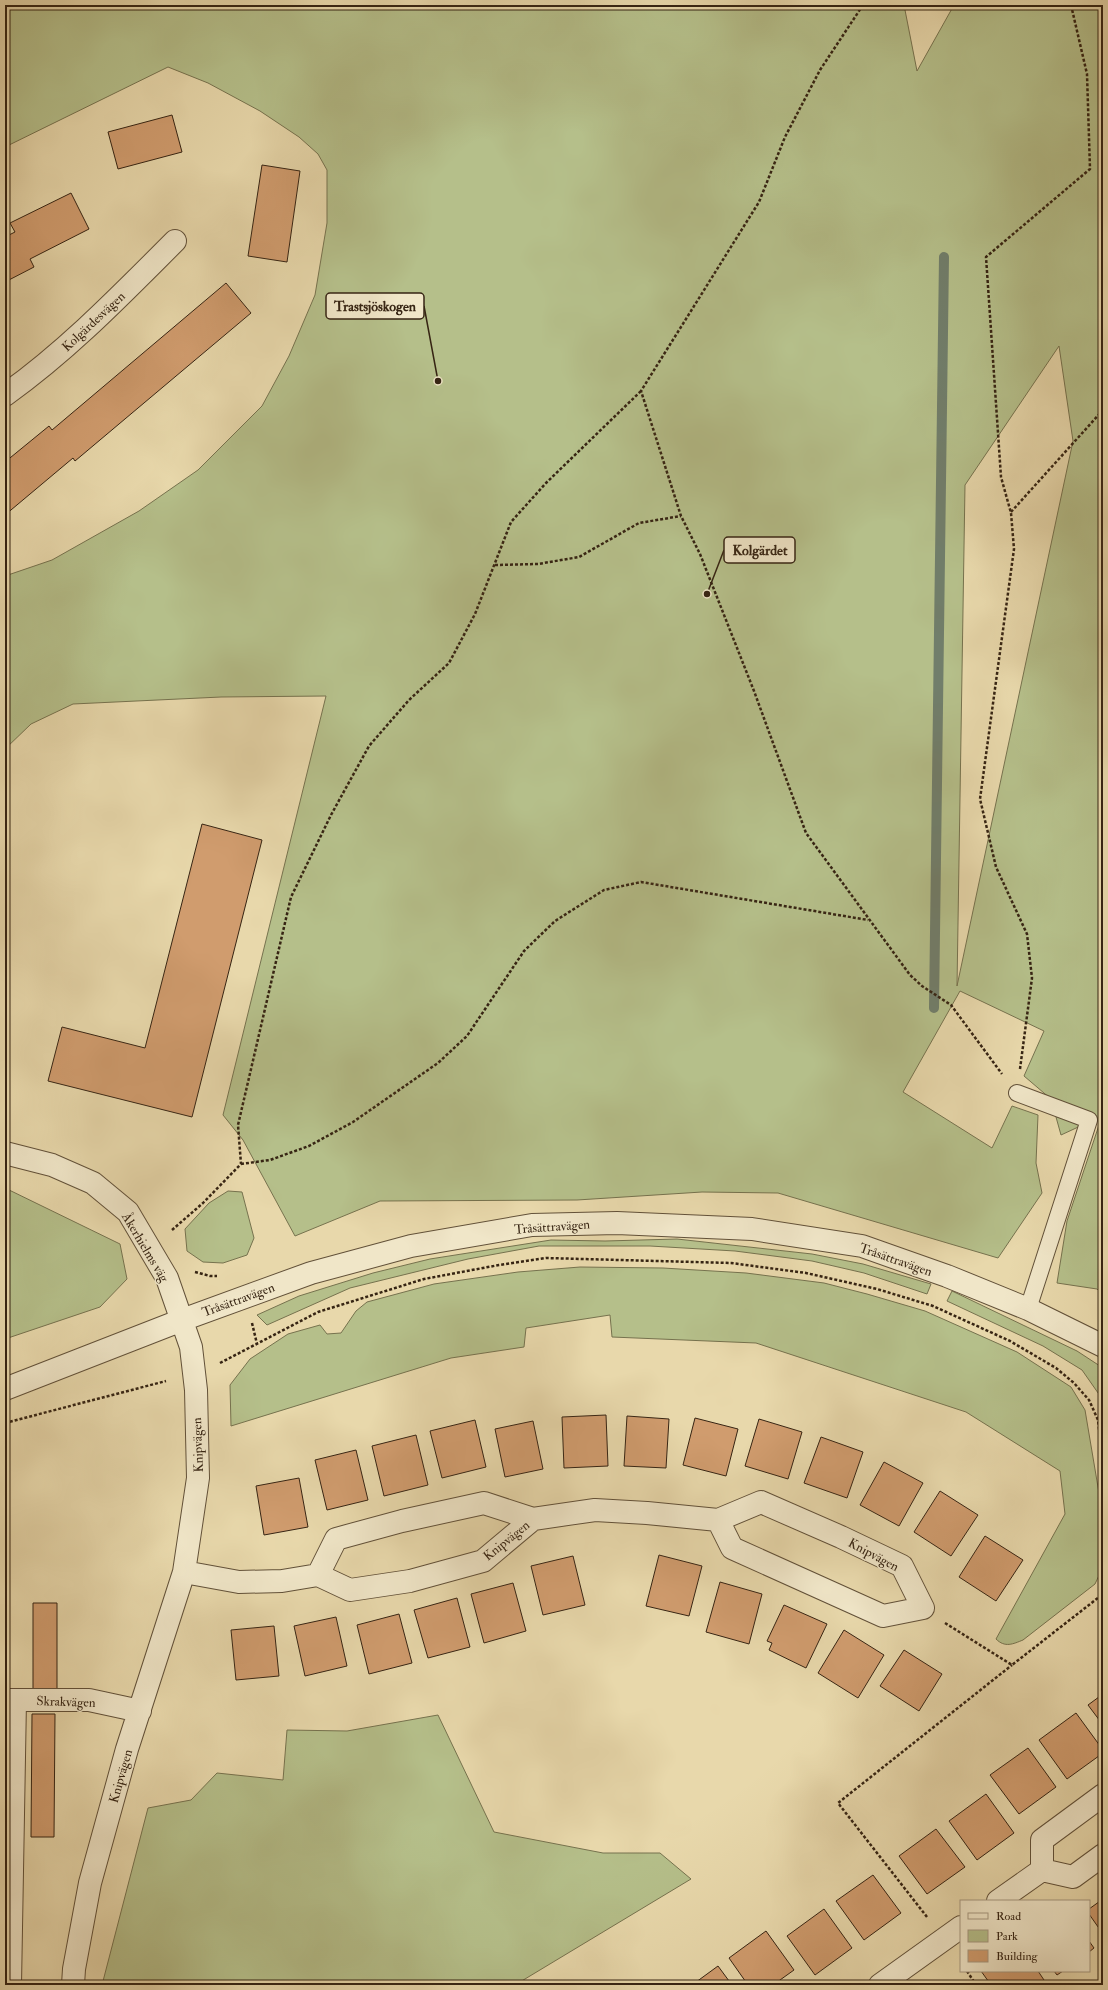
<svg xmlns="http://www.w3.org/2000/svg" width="1108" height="1990" viewBox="0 0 1108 1990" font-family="'IM FELL Double Pica',serif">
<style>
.green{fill:#b5bf8a;stroke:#76724e;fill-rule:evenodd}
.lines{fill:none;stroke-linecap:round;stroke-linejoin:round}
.stream{stroke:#717e6b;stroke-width:10}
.building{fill:#d09c6e;stroke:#362413}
.lane-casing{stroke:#625139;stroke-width:18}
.street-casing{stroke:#625139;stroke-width:24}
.path{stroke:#362413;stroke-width:2.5;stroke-dasharray:3 2;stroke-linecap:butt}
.lane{stroke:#f0e6c8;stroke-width:16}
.street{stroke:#f0e6c8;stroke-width:22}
.labels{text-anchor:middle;stroke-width:3;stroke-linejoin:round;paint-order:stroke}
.street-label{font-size:13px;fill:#362413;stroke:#f0e6c8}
.leader{fill:none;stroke:#362413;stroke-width:1.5}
.callout-dot{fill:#362413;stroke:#f0e6c8;stroke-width:1.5}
.callout{fill:#f0e6c8;stroke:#362413;stroke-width:1.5}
.callout-label{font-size:14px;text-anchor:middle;font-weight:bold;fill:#362413}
</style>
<rect width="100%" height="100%" fill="#e8d8ab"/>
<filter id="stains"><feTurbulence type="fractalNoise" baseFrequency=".005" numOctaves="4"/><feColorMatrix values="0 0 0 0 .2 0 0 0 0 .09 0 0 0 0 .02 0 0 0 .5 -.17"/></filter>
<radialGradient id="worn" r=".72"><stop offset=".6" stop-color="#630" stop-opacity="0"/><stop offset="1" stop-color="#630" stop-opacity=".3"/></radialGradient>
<path class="green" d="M5 5H904L917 71 954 5H1103V1295L1097 1289 1057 1283 1067 1221 1102 1116 1061 1135 1051 1099 1024 1076 1044 1031 960 991 903 1092 992 1148 1012 1106 1038 1115 1036 1163 1042 1193 998 1258 778 1193 702 1192 577 1200 380 1201 295 1236 243 1140 223 1115 326 696 221 697 73 704 31 724 5 749V576L52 560 139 511 198 470 262 406 289 356 315 295 327 223V170L318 154 299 137 260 111 208 83 168 67 5 147ZM1059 346 1073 441 957 986 965 485Z
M5 1188 120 1244 127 1279 100 1307 5 1339Z
M228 1191 242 1192 254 1238 247 1255 223 1263 203 1262 187 1251 185 1229 209 1203Z
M677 1239 812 1254 863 1264 931 1284 927 1294 864 1273 812 1261 735 1251 650 1246H539L468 1259 350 1288 267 1325 257 1315 299 1296 373 1273 430 1259 551 1240 605 1241Z
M580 1267 663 1268 746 1273 824 1283 867 1294 925 1311 1017 1352 1071 1387 1085 1410 1100 1499 1103 1530V1567L1095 1584 1023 1640C1013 1644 1005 1648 996 1639L1065 1514 1060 1471 966 1412 756 1343 612 1337 610 1315 526 1328 524 1347 451 1358 231 1426 230 1385 250 1359 288 1334 320 1325 327 1334 341 1333 356 1311 367 1302 434 1284 518 1272Z
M952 1291 1077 1351 1103 1368V1400L1082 1370 1043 1346 947 1301Z
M438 1715 494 1832 603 1853H660L691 1879 515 1985H102L148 1808 191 1800 217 1773 283 1780 287 1730 347 1731Z"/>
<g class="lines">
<path class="stream" d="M934 1008 944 257"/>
</g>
<path class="building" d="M172 115 182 152 118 169 108 132Z
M262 165 300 171 287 262 248 256Z
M71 193 89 229 30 259 34 267 5 282V237L15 232 10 223Z
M226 283 251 313 75 461 73 458 5 515V462L49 426 52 430Z
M202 824 262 840 192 1117 48 1081 62 1027 145 1048Z
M606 1415 608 1466 564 1468 562 1417Z
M627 1416 669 1419 666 1468 624 1466Z
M695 1418 738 1429 726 1476 683 1465Z
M759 1419 802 1432 788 1479 745 1466Z
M475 1420 486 1467 442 1478 430 1431Z
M533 1421 543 1469 505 1477 495 1429Z
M416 1435 428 1485 384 1496 372 1446Z
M821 1437 863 1452 847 1498 804 1483Z
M356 1450 368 1500 327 1510 315 1460Z
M884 1462 923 1483 899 1526 860 1505Z
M299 1478 308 1527 264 1535 256 1486Z
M940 1491 978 1515 951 1556 914 1532Z
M985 1536 1023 1560 996 1601 959 1577Z
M659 1555 702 1566 689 1616 646 1606Z
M573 1556 585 1605 543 1615 531 1566Z
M720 1582 762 1594 749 1644 706 1632Z
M513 1583 526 1631 484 1643 471 1594Z
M457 1598 470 1647 428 1658 414 1610Z
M33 1603H57V1690H33Z
M784 1605 827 1624 806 1668 769 1650 772 1643 767 1641Z
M399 1614 412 1663 369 1674 357 1625Z
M336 1617 347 1666 305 1676 294 1626Z
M274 1626 279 1676 236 1680 231 1630Z
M844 1630 884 1655 858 1698 818 1673Z
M904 1650 942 1674 919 1711 880 1686Z
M1103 1694V1725L1088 1705Z
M1076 1713 1103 1750V1753L1067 1779 1039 1740Z
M32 1714H55L54 1837H31Z
M1028 1748 1056 1787 1019 1814 990 1775Z
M986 1794 1014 1833 977 1860 949 1821Z
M936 1829 965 1867 927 1894 899 1856Z
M873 1875 901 1913 864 1940 836 1901Z
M1103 1899V1934L1089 1914V1909Z
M824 1909 852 1948 815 1975 787 1936Z
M766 1931 794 1970 773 1985H748L729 1958Z
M1089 1941 1094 1948 1089 1952Z
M718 1966 732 1985H692Z
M981 1971H1038L1046 1983 1043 1985H991Z
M1054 1971H1063L1057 1975Z"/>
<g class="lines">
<g class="lane-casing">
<path id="lane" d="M1017 1093 1089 1120 1028 1309"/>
</g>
<g class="street-casing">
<path id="street" d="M5 395C68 350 121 295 175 241
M5 1153 52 1165 93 1183 128 1212 167 1278 191 1347 196 1390 198 1478 184 1572 127 1749 90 1883 74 1969 73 1985
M5 1389 182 1320 311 1273 411 1246 532 1225 617 1223 752 1229 862 1246 947 1276 1028 1309 1103 1346
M184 1572 239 1582 282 1581 318 1575 336 1539 402 1521 484 1503 533 1519 595 1510 647 1513 718 1520 732 1548 883 1616 923 1608 902 1566 841 1537 761 1502 718 1520
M318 1575 350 1590 410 1581 483 1561 533 1519
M5 1700H89L140 1711
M1042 1870V1840L1103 1795
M998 1901 1042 1870 1073 1877 1103 1855
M10 1985 15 1700
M880 1985 961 1927"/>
</g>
<path class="path" d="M863 5 820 70 785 137 759 202 641 391 681 516 700 554 754 691 806 833 910 975 922 986 951 1005 1002 1074
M1011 512 1103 410
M495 565 538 564 579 557 639 523 681 516
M1020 1069 1032 978 1027 934 996 867 980 799 1014 549 1011 513 1001 477 986 257 1090 169 1087 74 1071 5
M1100 1098 1103 1090
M241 1164 270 1160 309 1146 353 1122 438 1063 467 1036 524 951 555 921 604 890 641 882 868 920
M172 1230 203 1203 241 1164 238 1125 291 897 331 815 369 746 409 700 449 663 475 614 511 522 546 483 641 391
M195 1272 210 1276H217
M252 1323 257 1344
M220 1363 318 1312 424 1279 499 1265 546 1258 731 1263 806 1273 877 1289 933 1306 1010 1341 1056 1368 1074 1383 1089 1400 1098 1420 1103 1466
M5 1423 166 1381
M945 1623 1012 1665 1103 1594
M927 1917 838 1803 1012 1665
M967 1971 976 1985"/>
<use href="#lane" class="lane"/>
<use href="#street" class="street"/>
</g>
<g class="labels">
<g class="street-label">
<text transform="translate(93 321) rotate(-43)" y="5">Kolgärdesvägen</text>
<text transform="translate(552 1226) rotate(-4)" y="5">Tråsättravägen</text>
<text transform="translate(146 1247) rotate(59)" y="5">Åkerhielms väg</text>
<text transform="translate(896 1259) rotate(19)" y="5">Tråsättravägen</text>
<text transform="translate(238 1299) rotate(-20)" y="5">Tråsättravägen</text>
<text transform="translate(197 1445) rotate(-92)" y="5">Knipvägen</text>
<text transform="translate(506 1540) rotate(-39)" y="5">Knipvägen</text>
<text transform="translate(874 1554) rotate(28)" y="5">Knipvägen</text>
<text transform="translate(66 1701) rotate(2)" y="5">Skrakvägen</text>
<text transform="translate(120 1776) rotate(-74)" y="5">Knipvägen</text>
</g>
</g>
<path class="leader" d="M438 381L424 306M707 594L724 550"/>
<g class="callout-dot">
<circle cx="438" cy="381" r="4"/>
<circle cx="707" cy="594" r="4"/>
</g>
<g class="callout">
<rect x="326" y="293" width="98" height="26" rx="4"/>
<rect x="724" y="537" width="71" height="26" rx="4"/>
</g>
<g class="callout-label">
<text x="375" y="311">Trastsjöskogen</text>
<text x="760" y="555">Kolgärdet</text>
</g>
<rect width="1108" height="1990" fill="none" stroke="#e8d8ab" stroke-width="20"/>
<rect x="6" y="6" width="1096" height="1978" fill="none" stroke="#362413" stroke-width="2"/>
<rect x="10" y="10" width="1088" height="1970" fill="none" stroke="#362413"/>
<rect x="960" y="1900" width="130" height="72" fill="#f0e6c8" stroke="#a69880"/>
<rect x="968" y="1913" width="20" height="6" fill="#f0e6c8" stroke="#a69880"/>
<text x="996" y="1920" font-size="12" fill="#362413">Road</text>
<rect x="968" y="1930" width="20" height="12" fill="#b5bf8a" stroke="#a69880"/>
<text x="996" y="1940" font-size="12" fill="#362413">Park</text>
<rect x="968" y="1950" width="20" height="12" fill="#d09c6e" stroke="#a69880"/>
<text x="996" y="1960" font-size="12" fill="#362413">Building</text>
<rect width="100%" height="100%" filter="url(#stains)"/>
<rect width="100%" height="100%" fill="url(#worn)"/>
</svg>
